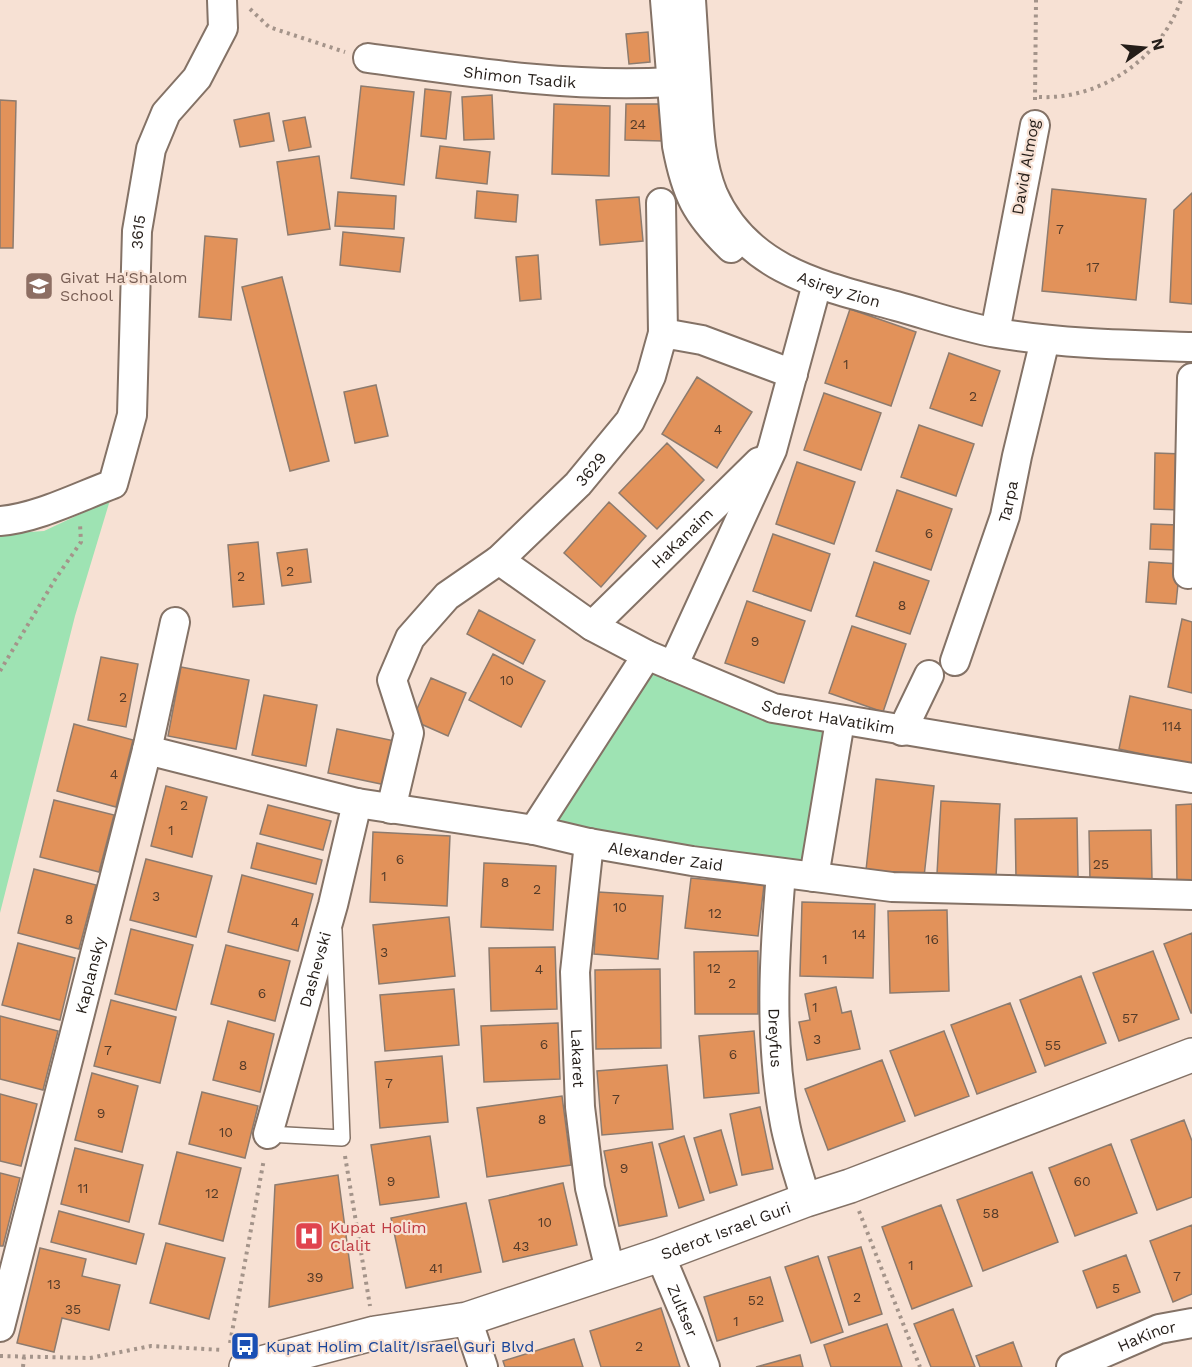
<svg xmlns="http://www.w3.org/2000/svg" width="1192" height="1367" viewBox="0 0 1192 1367" font-family="'Work Sans',sans-serif">
<style>
.green{fill:#9ee3b3}
.building{fill:#e2925a;stroke:#8d7b6e;stroke-width:1.5}
.lines{fill:none;stroke-linecap:round;stroke-linejoin:round}
.lane-casing{stroke:#847266;stroke-width:18}
.street-casing{stroke:#847266;stroke-width:32}
.secondary-casing{stroke:#847266;stroke-width:36}
.path{stroke:#a4948a;stroke-width:4;stroke-dasharray:3 4.5;stroke-linecap:butt}
.lane{stroke:#fff;stroke-width:15}
.street{stroke:#fff;stroke-width:28}
.secondary{stroke:#fff;stroke-width:33}
.labels{text-anchor:middle;stroke-width:4.5;stroke-linejoin:round;paint-order:stroke}
.number-label{font-size:14px;fill:#543b29}
.street-label{font-size:16px;fill:#251e19;stroke:#f7e1d4}
.education-label{font-size:16px;fill:#785e54;stroke:#f7e1d4;text-anchor:start}
.health-label{font-size:16px;fill:#be3a42;stroke:#f7e1d4;text-anchor:start}
.transit-label{font-size:16px;fill:#164399;stroke:#f7e1d4;text-anchor:start}
</style>
<rect width="100%" height="100%" fill="#f7e1d4"/>
<path class="green" d="M110 500 75 616 0 913V534L44 531Z
M651 671 829 728 811 871 548 829Z"/>
<path class="building" d="M648 32 650 62 629 64 626 34Z
M361 86 414 92 404 185 351 178Z
M425 89 451 92 446 139 421 136Z
M492 95 494 139 464 140 462 97Z
M0 100 16 101 13 248H0Z
M554 104 610 106 609 176 552 174Z
M626 104H664L663 141 625 140Z
M269 113 274 141 240 147 234 120Z
M305 117 311 147 289 151 283 121Z
M440 146 490 152 487 184 436 178Z
M319 156 330 229 288 235 277 162Z
M1052 189 1146 199 1136 300 1042 291Z
M477 191 518 195 516 222 475 218Z
M338 192 396 196 394 229 335 226Z
M1192 193V304L1170 302 1174 210Z
M639 197 643 241 600 245 596 200Z
M343 232 404 238 400 272 340 265Z
M205 236 237 239 231 320 199 317Z
M538 255 541 299 520 301 516 257Z
M282 277 329 461 290 471 242 287Z
M850 309 916 332 891 406 825 383Z
M949 353 1000 371 982 426 930 408Z
M697 377 752 412 717 468 662 434Z
M376 385 388 436 355 443 344 392Z
M824 393 881 413 861 470 804 450Z
M919 425 974 444 956 496 901 477Z
M667 443 704 480 657 529 619 493Z
M1155 453 1183 454 1181 510 1154 509Z
M797 462 855 482 834 544 776 524Z
M897 490 952 509 931 570 876 551Z
M609 502 646 536 601 587 564 553Z
M1151 524 1178 525 1177 550 1150 549Z
M773 534 830 554 811 611 753 591Z
M258 542 264 604 233 607 228 545Z
M307 549 311 582 282 586 277 553Z
M874 562 929 581 910 634 856 616Z
M1149 562 1180 564 1176 604 1146 602Z
M747 601 805 621 784 683 725 663Z
M479 610 535 640 523 664 467 634Z
M1182 619 1192 622V693L1168 687Z
M852 626 906 644 883 712 829 693Z
M493 654 545 681 521 727 469 700Z
M101 657 138 664 126 727 88 720Z
M181 667 249 680 236 749 168 736Z
M431 678 466 693 448 736 412 720Z
M264 695 317 705 306 766 252 755Z
M1130 696 1192 710V765L1119 749Z
M74 724 133 740 116 807 57 791Z
M337 729 395 741 386 785 328 773Z
M876 779 934 786 924 877 866 870Z
M166 786 207 797 192 857 151 846Z
M54 800 114 815 99 872 40 857Z
M941 801 1000 804 996 877 937 874Z
M1192 804V885H1177L1176 805Z
M268 805 331 821 323 850 260 834Z
M1077 818 1078 877 1016 878 1015 819Z
M1151 830 1152 880 1090 881 1089 831Z
M373 832 450 836 447 906 370 902Z
M257 843 322 860 316 884 251 868Z
M146 859 212 876 196 937 130 920Z
M484 863 556 866 553 930 481 927Z
M34 869 96 885 79 949 18 933Z
M242 875 313 894 298 951 228 932Z
M691 878 764 885 758 936 685 928Z
M598 892 663 896 658 959 594 954Z
M802 902 875 904 873 978 800 976Z
M947 910 949 991 890 993 888 911Z
M449 917 455 976 379 984 373 925Z
M131 929 193 945 176 1010 115 994Z
M1192 933V1013H1191L1164 944Z
M18 943 75 958 60 1020 2 1005Z
M226 945 290 961 275 1021 211 1004Z
M555 947 557 1009 491 1011 489 948Z
M758 951V1014H695L694 952Z
M1153 951 1179 1019 1119 1041 1093 973Z
M660 969 661 1048 596 1049 595 970Z
M1081 976 1106 1043 1045 1066 1020 1000Z
M836 987 842 1013 851 1011 860 1049 807 1060 799 1022 810 1020 805 994Z
M454 989 459 1045 385 1051 380 995Z
M111 1000 176 1017 160 1083 94 1066Z
M1010 1003 1036 1072 977 1094 951 1025Z
M0 1016 58 1031 43 1090 0 1079Z
M228 1021 274 1034 260 1092 213 1080Z
M558 1023 560 1079 484 1082 481 1026Z
M754 1031 759 1093 704 1098 699 1036Z
M944 1031 969 1096 915 1116 890 1051Z
M442 1056 448 1122 380 1128 375 1062Z
M882 1060 905 1121 828 1150 805 1089Z
M667 1065 673 1129 602 1135 597 1071Z
M92 1073 138 1086 122 1152 75 1140Z
M202 1092 258 1106 245 1158 189 1144Z
M0 1094 37 1104 21 1166 0 1161Z
M562 1096 571 1165 487 1177 477 1108Z
M760 1107 773 1169 742 1175 730 1114Z
M1184 1120 1192 1141V1197L1157 1210 1131 1140Z
M721 1130 737 1185 710 1193 694 1138Z
M430 1136 439 1197 380 1205 371 1145Z
M684 1136 704 1200 679 1208 659 1144Z
M652 1142 667 1216 619 1226 604 1151Z
M1111 1144 1137 1213 1075 1236 1049 1168Z
M75 1148 143 1165 129 1222 61 1204Z
M177 1152 241 1168 223 1241 159 1224Z
M1032 1172 1058 1242 983 1271 957 1200Z
M0 1173 20 1178 3 1246H0Z
M338 1175 353 1288 269 1307 275 1185Z
M563 1183 577 1245 503 1262 489 1200Z
M466 1203 481 1272 406 1288 391 1218Z
M941 1205 972 1286 912 1309 882 1227Z
M59 1211 144 1234 136 1264 51 1242Z
M1192 1225V1294L1173 1302 1150 1241Z
M166 1243 225 1258 209 1319 150 1303Z
M861 1247 882 1314 849 1325 828 1257Z
M40 1248 86 1259 82 1276 120 1285 109 1330 62 1318 54 1352 17 1343Z
M1126 1255 1140 1292 1097 1308 1083 1271Z
M818 1256 843 1332 811 1343 785 1267Z
M770 1277 783 1321 717 1341 704 1297Z
M661 1308 680 1367H601L590 1331Z
M953 1309 975 1367H931L914 1324Z
M887 1324 902 1367H831L824 1345Z
M574 1339 583 1367H505L503 1361Z
M1013 1342 1022 1367H980L976 1356Z
M800 1355 803 1367H756Z"/>
<g class="lines">
<g class="lane-casing">
<path id="lane" d="M268 1134 342 1138 334 930"/>
</g>
<g class="street-casing">
<g id="street">
<path d="M665 0 677 146C686 194 696 214 731 248"/>
<path id="s1" d="M691 0C693 32 695 64 697 95 699 129 700 162 713 194 747 271 823 286 896 306 929 315 963 327 997 333 1062 344 1127 345 1192 347"/>
<path id="s2" d="M368 58C469 72 569 88 671 82"/>
<path d="M661 203 663 333"/>
<path d="M995 332 1035 125"/>
<path id="s3" d="M0 521C37 518 78 497 113 484L132 415 137 231 151 149 166 113 197 78 223 28 222 0"/>
<path id="s4" d="M499 560 592 626 647 655 773 708 1192 778"/>
<path d="M1188 574 1192 378"/>
<path id="s5" d="M592 626 759 462"/>
<path id="s6" d="M955 661 1005 516 1017 456 1045 340"/>
<path d="M673 666 772 450 817 284"/>
<path d="M902 731 929 675"/>
<path id="s7" d="M147 750 357 803 534 830 589 843 692 861 892 887 1192 895"/>
<path id="s8" d="M391 809 409 733 392 680 410 638 447 596 499 560 578 484 630 421 651 376 663 333 702 340 793 374"/>
<path d="M534 830 647 655"/>
<path id="s9" d="M589 843 575 972 580 1107 590 1188 610 1270"/>
<path id="s10" d="M781 873C774 956 769 1041 785 1124 790 1150 799 1175 806 1200"/>
<path d="M814 877 840 721"/>
<path id="s11" d="M268 1134 333 905 357 803"/>
<path id="s12" d="M660 1255 689 1324 705 1367"/>
<path d="M467 1319 483 1367"/>
<path id="s13" d="M0 1327 147 750 175 622"/>
<path id="s14" d="M1071 1367 1159 1329 1192 1323"/>
</g>
</g>
<g class="secondary-casing">
<g id="secondary">
<path id="s15" d="M246 1367 375 1333 467 1319 660 1255 806 1200 850 1186 1192 1055"/>
</g>
</g>
<path class="path" d="M250 9 269 27 345 52
M1039 97C1101 100 1161 58 1181 0
M1035 100 1036 0
M0 671 56 578 81 542 80 524
M345 1156 370 1306
M859 1211 920 1367
M230 1343 264 1159
M0 1356 90 1358 151 1346 223 1350
M23 1367 24 1357"/>
<use href="#lane" class="lane"/>
<use href="#street" class="street"/>
<use href="#secondary" class="secondary"/>
</g>
<defs>
<g id="school-square" transform="scale(1.5)"><rect x="-9" y="-9" width="18" height="18" rx="4" fill="#8d6e63" stroke="#f7e1d4"/><path d="M0-5L7-2L0 1L-7-2ZM-4 1L0 2.5L4 1V4Q0 6-4 4Z" fill="#fff"/></g>
<g id="hospital-square" transform="scale(1.5)"><rect x="-9" y="-9" width="18" height="18" rx="4" fill="#e0444e" stroke="#f7e1d4"/><path d="M-5-5h3v3.5h4V-5h3V5h-3V1.5h-4V5h-3Z" fill="#fff"/></g>
<g id="bus-square" transform="scale(1.5)"><rect x="-9" y="-9" width="18" height="18" rx="4" fill="#1a4fb4" stroke="#f7e1d4"/><path d="M-5-6H5V4H4V6H2V4H-2V6H-4V4H-5ZM-3.5-4V0h7V-4ZM-3.5 1.2v1.5H-2V1.2ZM2 1.2v1.5H3.5V1.2Z" fill="#fff"/></g>
</defs>
<g fill-rule="evenodd">
<use href="#school-square" x="39" y="286"/>
<use href="#hospital-square" x="309" y="1236"/>
<use href="#bus-square" x="245" y="1346"/>
</g>
<g class="labels">
<g class="number-label">
<text x="638" y="129">24</text>
<text x="1060" y="234">7</text>
<text x="1093" y="272">17</text>
<text x="846" y="369">1</text>
<text x="973" y="401">2</text>
<text x="718" y="434">4</text>
<text x="929" y="538">6</text>
<text x="290" y="576">2</text>
<text x="241" y="581">2</text>
<text x="902" y="610">8</text>
<text x="755" y="646">9</text>
<text x="507" y="685">10</text>
<text x="123" y="702">2</text>
<text x="1172" y="731">114</text>
<text x="114" y="779">4</text>
<text x="184" y="810">2</text>
<text x="171" y="835">1</text>
<text x="400" y="864">6</text>
<text x="1101" y="869">25</text>
<text x="384" y="881">1</text>
<text x="505" y="887">8</text>
<text x="537" y="894">2</text>
<text x="156" y="901">3</text>
<text x="620" y="912">10</text>
<text x="715" y="918">12</text>
<text x="69" y="924">8</text>
<text x="295" y="927">4</text>
<text x="859" y="939">14</text>
<text x="932" y="944">16</text>
<text x="384" y="957">3</text>
<text x="825" y="964">1</text>
<text x="714" y="973">12</text>
<text x="539" y="974">4</text>
<text x="732" y="988">2</text>
<text x="262" y="998">6</text>
<text x="815" y="1012">1</text>
<text x="1130" y="1023">57</text>
<text x="817" y="1044">3</text>
<text x="544" y="1049">6</text>
<text x="1053" y="1050">55</text>
<text x="108" y="1055">7</text>
<text x="733" y="1059">6</text>
<text x="243" y="1070">8</text>
<text x="389" y="1088">7</text>
<text x="616" y="1104">7</text>
<text x="101" y="1118">9</text>
<text x="542" y="1124">8</text>
<text x="226" y="1137">10</text>
<text x="624" y="1173">9</text>
<text x="391" y="1186">9</text>
<text x="1082" y="1186">60</text>
<text x="83" y="1193">11</text>
<text x="212" y="1198">12</text>
<text x="991" y="1218">58</text>
<text x="545" y="1227">10</text>
<text x="521" y="1251">43</text>
<text x="911" y="1270">1</text>
<text x="436" y="1273">41</text>
<text x="1177" y="1281">7</text>
<text x="315" y="1282">39</text>
<text x="54" y="1289">13</text>
<text x="1116" y="1293">5</text>
<text x="857" y="1302">2</text>
<text x="756" y="1305">52</text>
<text x="73" y="1314">35</text>
<text x="736" y="1326">1</text>
<text x="639" y="1351">2</text>
</g>
<g class="street-label">
<text dy="6" stroke="none"><textPath href="#s2" startOffset="153">Shimon Tsadik</textPath></text>
<text transform="translate(1025 167) rotate(-80)" y="6">David Almog</text>
<text dy="6" stroke="none"><textPath href="#s3" startOffset="374">3615</textPath></text>
<text dy="6" stroke="none"><textPath href="#s1" startOffset="360">Asirey Zion</textPath></text>
<text dy="6" stroke="none"><textPath href="#s8" startOffset="428">3629</textPath></text>
<text dy="6" stroke="none"><textPath href="#s6" startOffset="168">Tarpa</textPath></text>
<text dy="6" stroke="none"><textPath href="#s5" startOffset="126">HaKanaim</textPath></text>
<text dy="6" stroke="none"><textPath href="#s4" startOffset="369">Sderot HaVatikim</textPath></text>
<text dy="6" stroke="none"><textPath href="#s7" startOffset="530">Alexander Zaid</textPath></text>
<text dy="6" stroke="none"><textPath href="#s11" startOffset="171">Dashevski</textPath></text>
<text dy="6" stroke="none"><textPath href="#s13" startOffset="363">Kaplansky</textPath></text>
<text dy="6" stroke="none"><textPath href="#s10" startOffset="165">Dreyfus</textPath></text>
<text dy="6" stroke="none"><textPath href="#s9" startOffset="216">Lakaret</textPath></text>
<text dy="6" stroke="none"><textPath href="#s15" startOffset="500">Sderot Israel Guri</textPath></text>
<text dy="6" stroke="none"><textPath href="#s12" startOffset="60">Zultser</textPath></text>
<text dy="6" stroke="none"><textPath href="#s14" startOffset="82">HaKinor</textPath></text>
</g>
<g class="education-label">
<text x="60" y="283">Givat Ha'Shalom<tspan x="60" dy="18">School</tspan></text>
</g>
<g class="health-label">
<text x="330" y="1233">Kupat Holim<tspan x="330" dy="18">Clalit</tspan></text>
</g>
<g class="transit-label">
<text x="266" y="1352">Kupat Holim Clalit/Israel Guri Blvd</text>
</g>
</g>
<g transform="translate(1144 48) rotate(75)" stroke="#f7e1d4" stroke-width="4.5" paint-order="stroke">
<path d="M0-4.5L10 22L0 15L-10 22Z" fill="#251e19"/>
<text y="-9" font-size="16" font-weight="bold" text-anchor="middle" fill="#251e19">N</text>
</g>
</svg>
